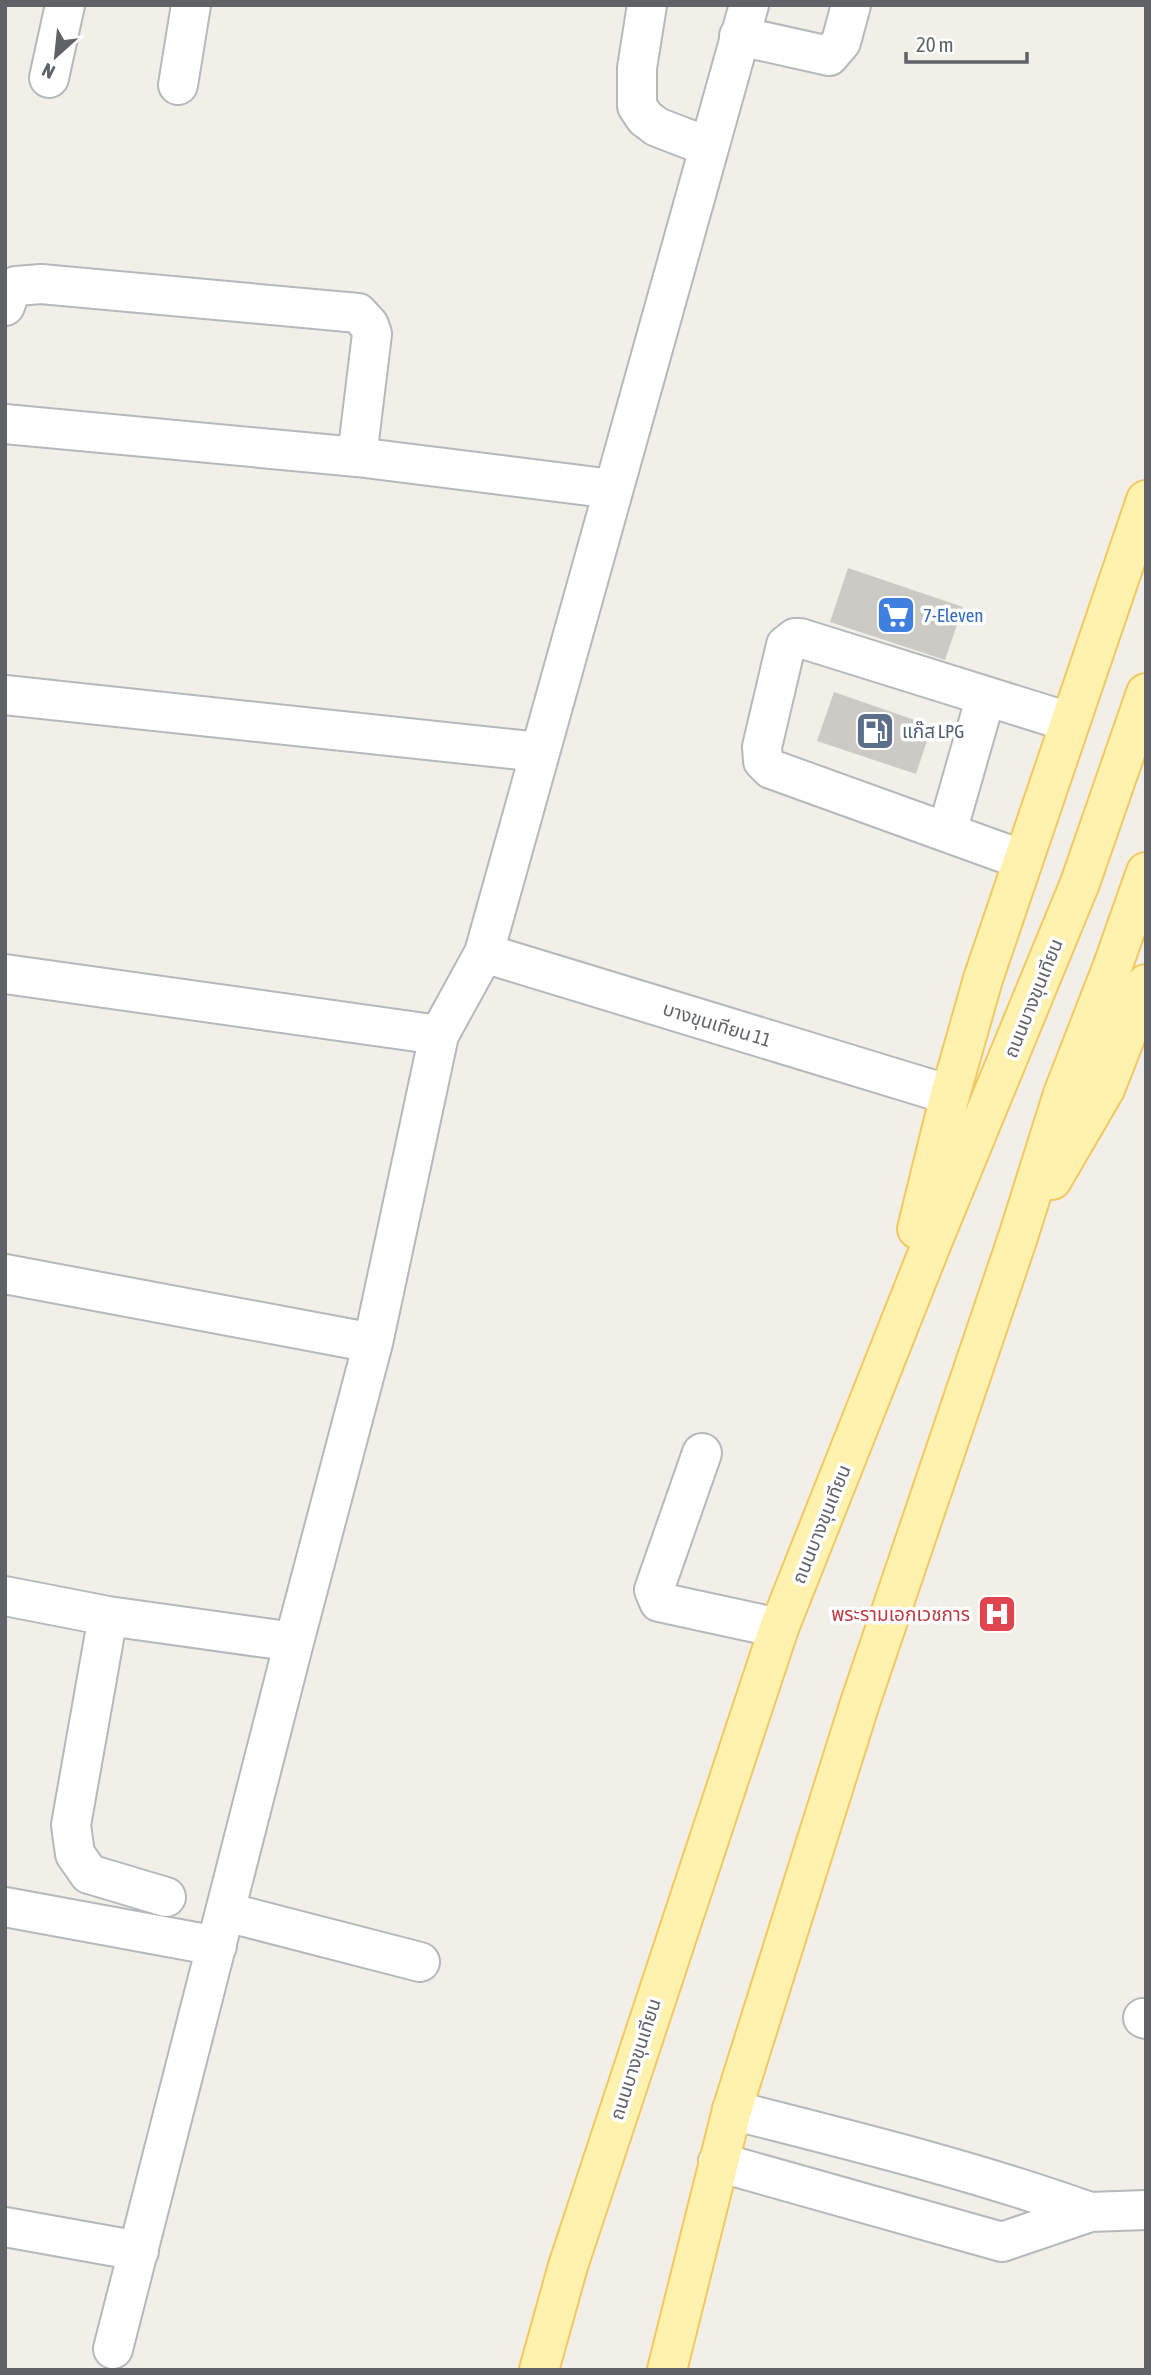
<svg xmlns="http://www.w3.org/2000/svg" width="1151" height="2375" viewBox="0 0 1151 2375" font-family="'Asap Condensed','Noto Sans Thai',sans-serif">
<style>
.building{fill:#cccac5}
.lines{fill:none;stroke-linecap:round;stroke-linejoin:round}
.minor-casing{stroke:#b5b8bc;stroke-width:42}
.major-casing{stroke:#f2c960;stroke-width:42}
.minor{stroke:#fff;stroke-width:38}
.major{stroke:#fff2af;stroke-width:38}
.labels{text-anchor:middle;stroke-width:7;stroke-linejoin:round;paint-order:stroke}
.shop-label{font-size:19px;fill:#366cbe;stroke:#fff;text-anchor:start}
.service-label{font-size:19px;fill:#4e5e75;stroke:#fff;text-anchor:start}
.street-label{font-size:19px;fill:#5f6368;stroke:#fff}
.health-label{font-size:19px;fill:#be3a42;stroke:#fff;text-anchor:end}
</style>
<rect width="100%" height="100%" fill="#f1efe8"/>
<path class="building" d="M848 568 963 607 945 660 830 622Z
M834 692 932 726 916 774 817 741Z"/>
<g class="lines">
<g class="minor-casing">
<path id="minor" d="M647 5 637 68V106L645 118 657 127 709 147
M739 36 829 56 841 42 851 5
M49 78 65 5
M178 85 191 5
M5 306 10 292 16 286 41 284 358 313 369 325 372 334 357 457
M5 424 357 457 613 489
M5 695 539 752
M947 832 986 696
M1023 860 771 769 763 761 762 747 786 645 795 638H800L1069 722
M484 953 950 1095
M5 974 439 1035
M5 1274 373 1343
M702 1453 654 1590 659 1602 779 1628
M5 1596 108 1616 294 1642
M108 1616 71 1825 75 1854 89 1874 166 1897
M5 1907 217 1946
M226 1912 420 1962
M1143 2018 1146 2019
M732 2110C853 2141 973 2170 1090 2212
M718 2162 1002 2242 1090 2212 1146 2210
M5 2227 139 2251
M113 2349 294 1642 373 1343 439 1035 484 953 749 5"/>
</g>
<g class="major-casing">
<path id="major" d="M1052 1180 1105 1089 1146 984
M917 1229 950 1095 983 979 1146 500
M539 2370 568 2266 779 1628 931 1245 1080 883 1146 693
M667 2370 732 2110 860 1703 1018 1237 1063 1094 1112 968 1146 872"/>
</g>
<use href="#minor" class="minor"/>
<use href="#major" class="major"/>
</g>
<defs>
<g id="supermarket-square" transform="scale(2.0125)"><rect x="-9" y="-9" width="18" height="18" rx="4" fill="#3f7fe0" stroke="#fff"/><path d="M-6-5.5h2.5l.6 2H6L4.5 2H-2.5L-4.4-4H-6ZM-1.5 3.2a1.3 1.3 0 1 0 .1 0ZM3 3.2a1.3 1.3 0 1 0 .1 0Z" fill="#fff"/></g>
<g id="fuel-square" transform="scale(2.0125)"><rect x="-9" y="-9" width="18" height="18" rx="4" fill="#5c6f8a" stroke="#fff"/><path d="M-5.5-6h7V0h2V4h1.3V-2.5L3-4.5l.8-.8L6-3V5H2.5V1h-1V6h-7ZM-4.2-4.7v3.2H.2V-4.7Z" fill="#fff"/></g>
<g id="hospital-square" transform="scale(2.0125)"><rect x="-9" y="-9" width="18" height="18" rx="4" fill="#e0444e" stroke="#fff"/><path d="M-5-5h3v3.5h4V-5h3V5h-3V1.5h-4V5h-3Z" fill="#fff"/></g>
</defs>
<g fill-rule="evenodd">
<use href="#supermarket-square" x="896" y="615"/>
<use href="#fuel-square" x="875" y="731"/>
<use href="#hospital-square" x="997" y="1614"/>
</g>
<g class="labels">
<g class="shop-label">
<text x="923" y="622">7-Eleven</text>
</g>
<g class="service-label">
<text x="902" y="738">แก๊ส LPG</text>
</g>
<g class="street-label">
<text transform="translate(1033 998) rotate(-68)" y="7">ถนนบางขุนเทียน</text>
<text transform="translate(717 1024) rotate(17)" y="7">บางขุนเทียน 11</text>
<text transform="translate(821 1524) rotate(-68)" y="7">ถนนบางขุนเทียน</text>
<text transform="translate(635 2059) rotate(-72)" y="7">ถนนบางขุนเทียน</text>
</g>
<g class="health-label">
<text x="970" y="1621">พระรามเอกเวชการ</text>
</g>
</g>
<rect width="1151" height="2375" fill="none" stroke="#5f6368" stroke-width="14"/>
<g transform="translate(56 56) rotate(207)" stroke="#ffffff" stroke-width="5" paint-order="stroke">
<path d="M0-5L12 26L0 18L-12 26Z" fill="#5f6368"/>
<text y="-10" font-size="19" font-weight="bold" text-anchor="middle" fill="#5f6368">N</text>
</g>
<path d="M906 52v10h121v-10" fill="none" stroke="#5f6368" stroke-width="3.5"/>
<text x="916" y="52" font-size="21" fill="#5f6368" stroke="#ffffff" stroke-width="5" paint-order="stroke">20 m</text>
</svg>
